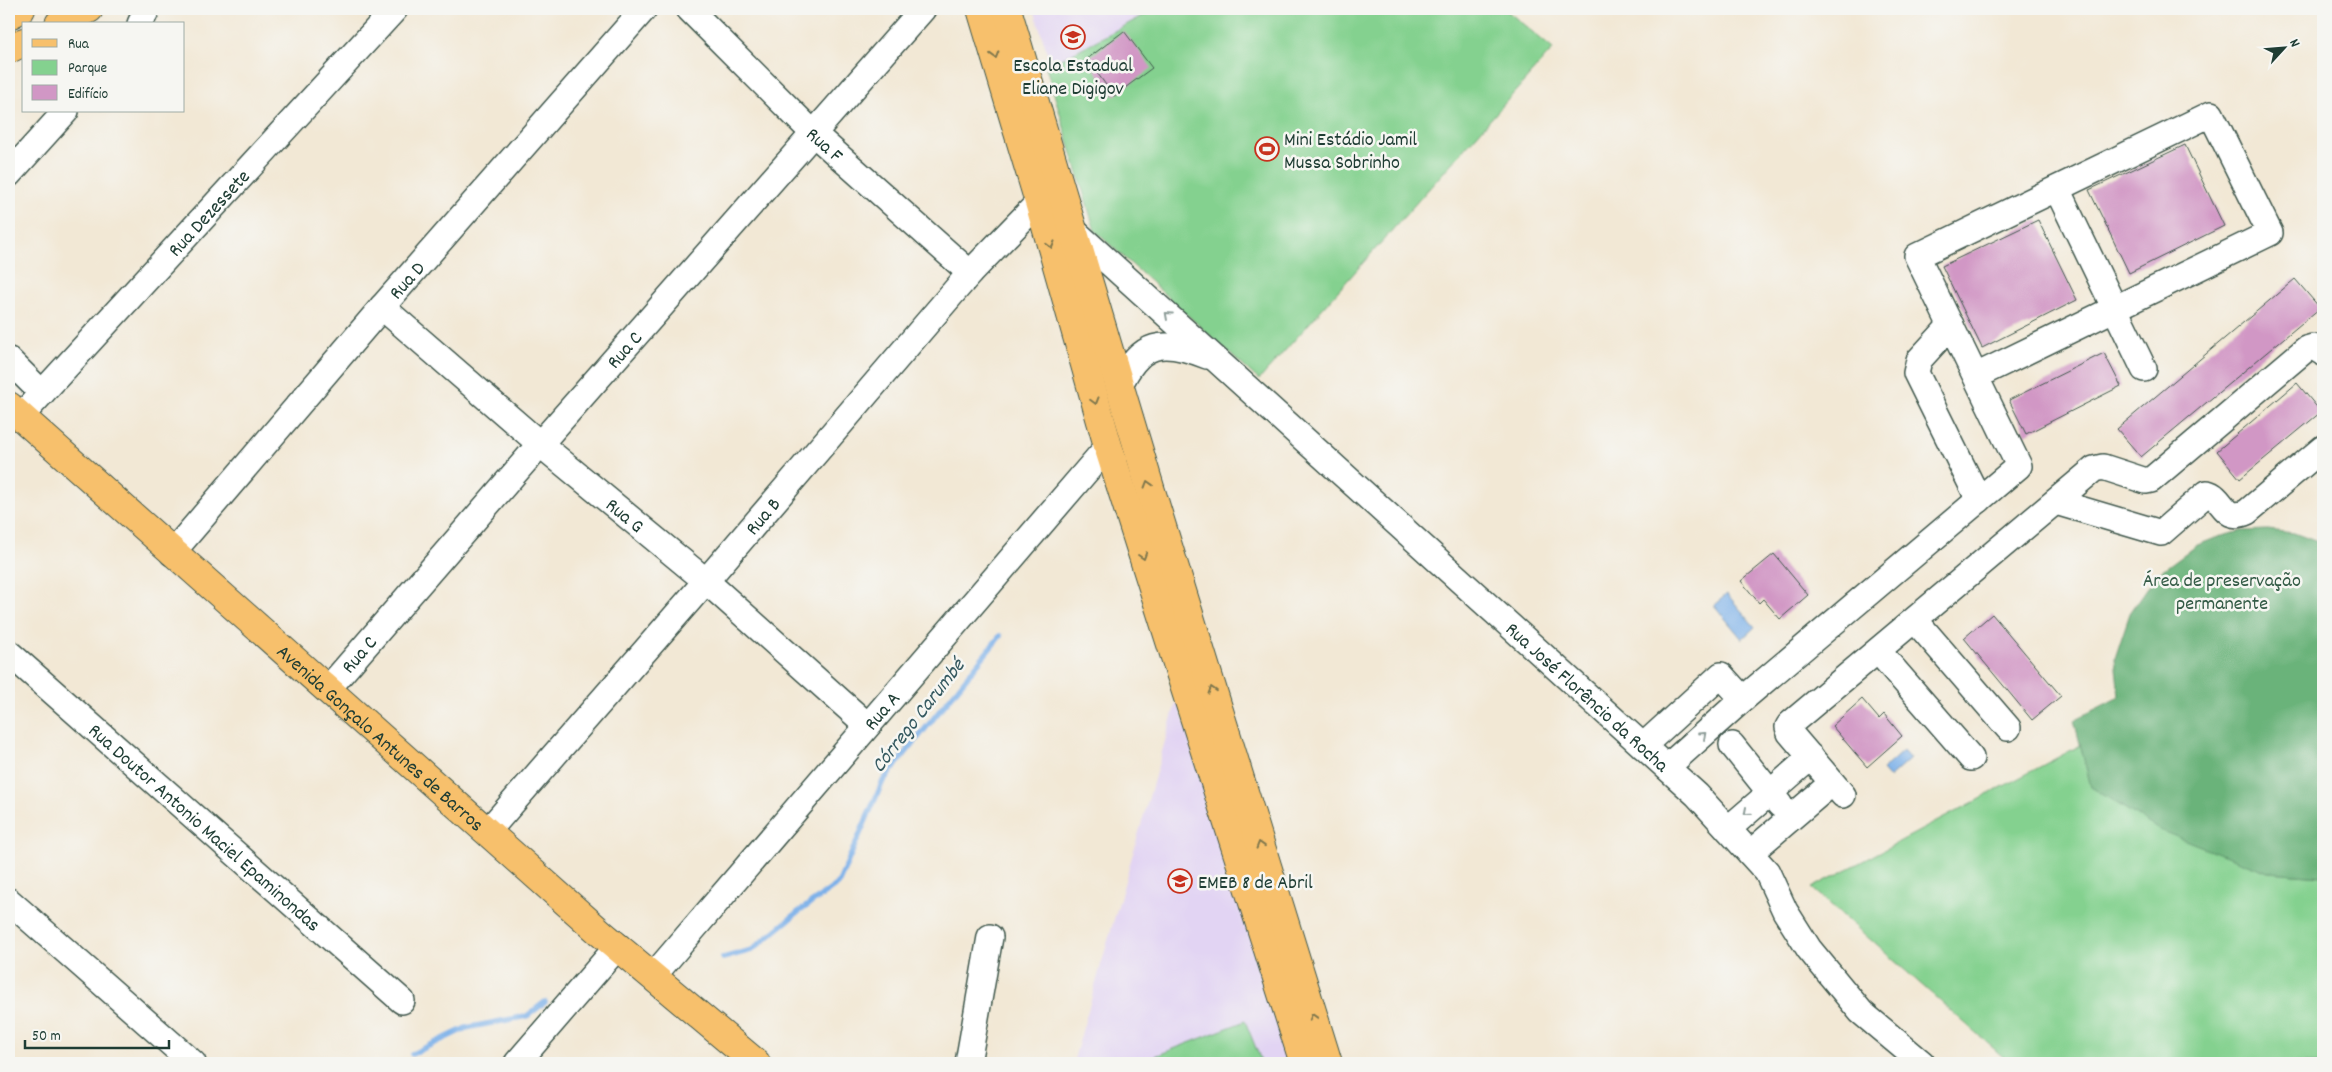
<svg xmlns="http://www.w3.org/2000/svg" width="2332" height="1072" viewBox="0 0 2332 1072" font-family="Dekko,sans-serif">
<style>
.built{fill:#e2d4f3}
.green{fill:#84d18f;stroke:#528762}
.forest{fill:#6bb37a;stroke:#457857}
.water{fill:#7bb0e9;stroke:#4d768e}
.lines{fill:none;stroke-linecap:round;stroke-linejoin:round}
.stream{stroke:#7bb0e9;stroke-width:5.5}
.building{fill:#d197c5}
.minor-casing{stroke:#3f574c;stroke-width:28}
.major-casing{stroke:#3f574c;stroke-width:30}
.minor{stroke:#fff;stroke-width:25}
.major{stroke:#f7c06c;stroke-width:28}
.oneway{stroke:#80784d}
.oneway2{stroke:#8f9e9a}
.labels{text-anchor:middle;stroke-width:5;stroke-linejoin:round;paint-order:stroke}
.poi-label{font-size:20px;fill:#1f3d34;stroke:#f6f6f2;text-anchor:start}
.street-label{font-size:20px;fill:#1f3d34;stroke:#f6f6f2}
.park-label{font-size:20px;fill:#335b46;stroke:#f6f6f2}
.water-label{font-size:21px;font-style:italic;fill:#365a61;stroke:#f6f6f2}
</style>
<rect width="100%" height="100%" fill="#f6f6f2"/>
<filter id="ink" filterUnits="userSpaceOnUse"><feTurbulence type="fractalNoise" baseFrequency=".02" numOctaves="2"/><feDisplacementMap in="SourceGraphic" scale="10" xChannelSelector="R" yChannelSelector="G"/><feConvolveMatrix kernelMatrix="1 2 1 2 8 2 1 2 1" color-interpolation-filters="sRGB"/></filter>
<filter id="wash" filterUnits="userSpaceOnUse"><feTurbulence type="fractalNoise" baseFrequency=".0096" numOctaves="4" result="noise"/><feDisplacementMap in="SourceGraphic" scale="20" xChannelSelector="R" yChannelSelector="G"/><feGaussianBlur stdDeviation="1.12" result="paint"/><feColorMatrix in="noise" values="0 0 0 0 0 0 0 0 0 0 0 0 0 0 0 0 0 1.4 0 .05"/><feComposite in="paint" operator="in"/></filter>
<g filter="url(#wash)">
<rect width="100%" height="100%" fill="#f2e8d5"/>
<path class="built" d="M1034 9H1155L1051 65Z
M1177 699 1294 1063H1073Z"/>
<path class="green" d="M1156 9H1505L1553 49 1259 380 1095 231 1046 67Z
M2081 745 2091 787 2268 872 2323 876V1063H2010L1812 888Z
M1245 1021 1262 1063H1147L1145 1060Z"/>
<path class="forest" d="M2268 530 2294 533 2323 544V876L2268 872 2159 830 2091 787 2074 720 2119 697 2115 658 2130 613 2157 574 2195 546 2218 537 2241 531Z"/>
<path class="water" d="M1727 594 1755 627 1742 639 1714 605Z
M1903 751 1910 759 1889 778 1882 770Z"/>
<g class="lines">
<path class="stream" d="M723 958 752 950 797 913 838 884 883 781 1000 636
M412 1054 466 1028 527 1016 545 1002"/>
</g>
<g id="blocks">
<path class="building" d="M1124 31 1152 68 1114 96 1087 59Z
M2185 145 2224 226 2129 273 2089 190Z
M2038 220 2077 300 1982 348 1942 266Z
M2295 279 2320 308 2141 457 2117 429Z
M2104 353 2121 386 2026 434 2009 400Z
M2297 383 2321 412 2240 479 2217 451Z
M1774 554 1808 595 1780 619 1763 599 1759 603 1741 581Z
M1992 614 2061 696 2032 720 1964 638Z
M1862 699 1879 719 1884 714 1902 736 1867 767 1832 726Z"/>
</g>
</g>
<g filter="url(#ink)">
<use href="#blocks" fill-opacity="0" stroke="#3f574c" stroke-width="1"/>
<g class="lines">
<g class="minor-casing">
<g id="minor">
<path id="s1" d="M689 9 813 133 970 273"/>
<path d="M140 24 147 9"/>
<path d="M9 174 66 111"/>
<path d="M2057 189 2144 369"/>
<path id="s2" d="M1072 229 1697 795 1767 872 1785 911 1809 949 1861 1012 1922 1063"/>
<path id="s3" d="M382 307 540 444 706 581 867 725"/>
<path d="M1951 325 1919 360 1916 373 1979 500"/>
<path d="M9 360 42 393"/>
<path d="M1119 387C1140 340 1163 339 1207 356"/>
<path id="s4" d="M20 417 395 9"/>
<path d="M2056 502 2161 533 2207 493C2224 497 2223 523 2247 512L2323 448"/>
<path id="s5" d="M172 553 382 307 644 9"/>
<path d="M1915 620 2008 728"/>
<path d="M1878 651 1971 758"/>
<path id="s6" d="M9 653 402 1001"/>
<path id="s7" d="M327 690 540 444 923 9"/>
<path d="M1743 699 2019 466 1917 256 2211 114 2270 233 1976 376"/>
<path d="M1732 745 1780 805"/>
<path d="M1643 746 1721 675 1743 699 1667 767"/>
<path d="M1843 795 1790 733 1788 727 1790 724 2094 469 2103 467 2146 481 2151 480 2306 349 2313 347 2323 353"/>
<path d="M1728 829 1811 757"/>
<path id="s8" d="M488 831 706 581 970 273 1039 202"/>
<path d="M1750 853 1832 783"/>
<path d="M9 901 193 1063"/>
<path id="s9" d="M654 975 1108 446"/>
<path d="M517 1063 618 946"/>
<path d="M968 1063 990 937"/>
</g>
</g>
<g class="major-casing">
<g id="major">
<path d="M981 9 1039 202 1108 446 1304 1063"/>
<path d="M1007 9 1151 491 1328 1063"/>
<path d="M9 15 21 9"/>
<path d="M59 24 89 9"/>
<path d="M9 49 24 42"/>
<path id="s10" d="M9 406 602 934 756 1063"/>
</g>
</g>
<use href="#minor" class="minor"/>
<use href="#major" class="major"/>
</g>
<defs><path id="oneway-chevron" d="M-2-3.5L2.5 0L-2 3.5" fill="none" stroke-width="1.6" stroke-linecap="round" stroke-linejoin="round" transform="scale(1.25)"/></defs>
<g class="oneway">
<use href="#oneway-chevron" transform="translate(995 55) rotate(73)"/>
<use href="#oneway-chevron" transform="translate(1051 245) rotate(74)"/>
<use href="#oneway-chevron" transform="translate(1095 401) rotate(74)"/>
<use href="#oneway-chevron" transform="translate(1148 484) rotate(-107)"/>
<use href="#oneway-chevron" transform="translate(1143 556) rotate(72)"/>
<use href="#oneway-chevron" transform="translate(1212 690) rotate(-107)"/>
<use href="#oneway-chevron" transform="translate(1260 845) rotate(-107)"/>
<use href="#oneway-chevron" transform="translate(1313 1017) rotate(-107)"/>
</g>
<g class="oneway2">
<use href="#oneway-chevron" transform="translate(1168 315) rotate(-138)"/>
<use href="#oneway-chevron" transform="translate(1703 735) rotate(-42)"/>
<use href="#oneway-chevron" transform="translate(1747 812) rotate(139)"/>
</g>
</g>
<defs>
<g id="school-ring" transform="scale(1.25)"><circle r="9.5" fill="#f6f6f2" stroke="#c8321e" stroke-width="1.5"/><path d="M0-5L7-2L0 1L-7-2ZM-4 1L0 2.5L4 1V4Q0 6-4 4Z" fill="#c8321e"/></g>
<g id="stadium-ring" transform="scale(1.25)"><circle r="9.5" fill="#f6f6f2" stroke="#c8321e" stroke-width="1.5"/><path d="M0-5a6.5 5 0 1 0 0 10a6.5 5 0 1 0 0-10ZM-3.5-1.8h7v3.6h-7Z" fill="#c8321e"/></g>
</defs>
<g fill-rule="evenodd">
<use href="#school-ring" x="1073" y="37"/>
<use href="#stadium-ring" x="1267" y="149"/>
<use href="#school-ring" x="1180" y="881"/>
</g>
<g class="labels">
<g class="poi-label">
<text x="1073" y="71" text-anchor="middle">Escola Estadual<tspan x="1073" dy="23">Eliane Digigov</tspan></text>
<text x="1284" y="145">Mini Estádio Jamil<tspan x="1284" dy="23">Mussa Sobrinho</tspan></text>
<text x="1198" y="888">EMEB 8 de Abril</text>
</g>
<g class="street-label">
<text dy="7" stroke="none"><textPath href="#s1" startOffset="192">Rua F</textPath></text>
<text dy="7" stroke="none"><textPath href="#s4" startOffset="278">Rua Dezessete</textPath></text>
<text dy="7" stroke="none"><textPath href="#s5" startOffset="360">Rua D</textPath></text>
<text dy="7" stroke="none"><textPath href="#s7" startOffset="452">Rua C</textPath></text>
<text dy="7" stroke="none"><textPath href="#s3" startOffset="320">Rua G</textPath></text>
<text dy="7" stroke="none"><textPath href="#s8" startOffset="418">Rua B</textPath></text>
<text dy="7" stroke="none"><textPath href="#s7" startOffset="48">Rua C</textPath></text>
<text dy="7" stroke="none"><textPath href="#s2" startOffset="696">Rua José Florêncio da Rocha</textPath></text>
<text dy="7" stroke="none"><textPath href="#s9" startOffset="349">Rua A</textPath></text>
<text dy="7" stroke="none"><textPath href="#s10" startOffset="498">Avenida Gonçalo Antunes de Barros</textPath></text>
<text dy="7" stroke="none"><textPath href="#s6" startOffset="262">Rua Doutor Antonio Maciel Epaminondas</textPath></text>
</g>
<g class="park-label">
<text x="2222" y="586">Área de preservação<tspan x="2222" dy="23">permanente</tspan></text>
</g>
<g class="water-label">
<text transform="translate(917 715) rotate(-52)" y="7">Córrego Carumbé</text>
</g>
</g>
<rect width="2332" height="1072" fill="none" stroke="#f6f6f2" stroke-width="30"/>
<rect x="22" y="22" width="162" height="90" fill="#f6f6f2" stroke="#a0aca6"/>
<rect x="32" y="39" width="25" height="8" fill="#f7c06c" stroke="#a0aca6"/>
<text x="68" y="48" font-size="15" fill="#1f3d34">Rua</text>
<rect x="32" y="60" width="25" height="15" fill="#84d18f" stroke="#a0aca6"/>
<text x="68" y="72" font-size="15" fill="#1f3d34">Parque</text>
<rect x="32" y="85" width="25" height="15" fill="#d197c5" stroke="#a0aca6"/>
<text x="68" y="98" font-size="15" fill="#1f3d34">Edifício</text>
<g transform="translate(2284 48) rotate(64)" stroke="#f6f6f2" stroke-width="4" paint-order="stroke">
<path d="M0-4L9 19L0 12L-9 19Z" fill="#1f3d34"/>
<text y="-8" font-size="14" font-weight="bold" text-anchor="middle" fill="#1f3d34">N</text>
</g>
<path d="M25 1040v8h144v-8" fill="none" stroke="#1f3d34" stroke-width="2.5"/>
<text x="32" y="1040" font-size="15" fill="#1f3d34" stroke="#f6f6f2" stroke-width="4" paint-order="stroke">50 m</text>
</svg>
